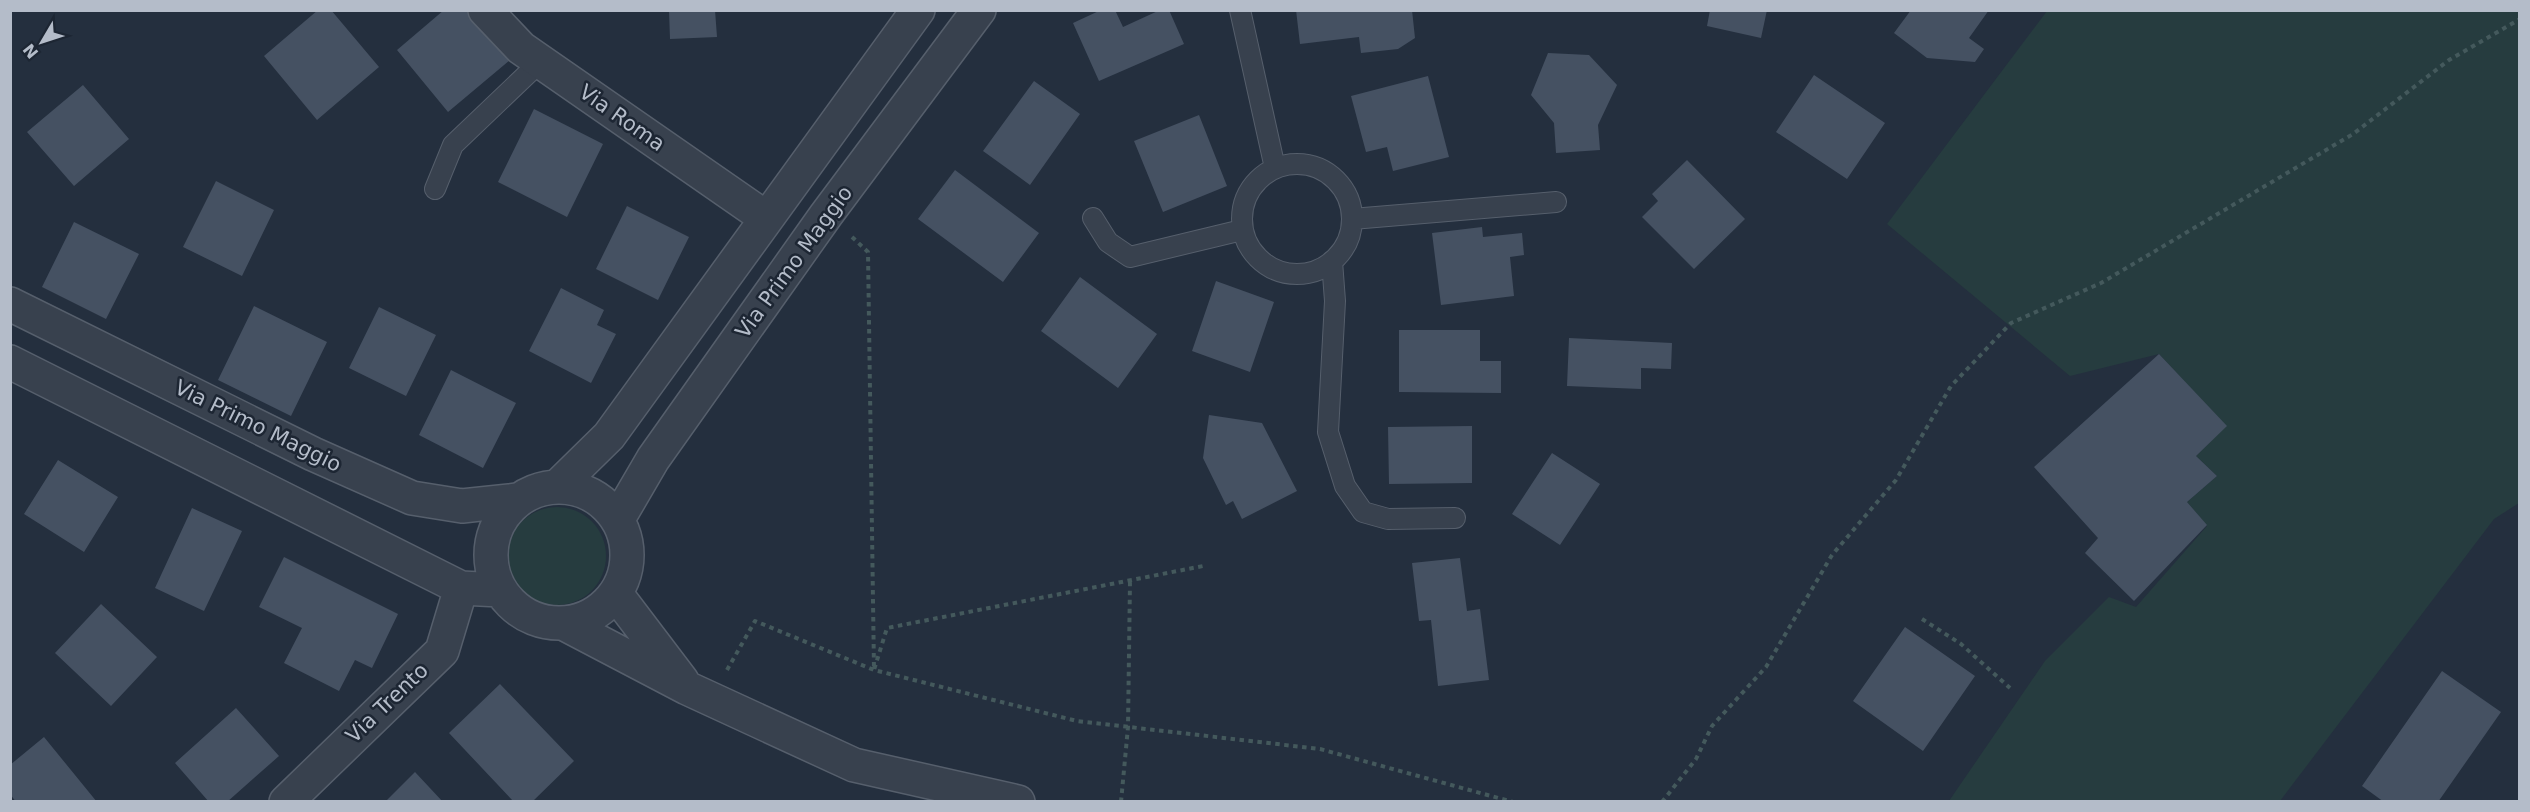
<svg xmlns="http://www.w3.org/2000/svg" width="2530" height="812" viewBox="0 0 2530 812" font-family="'DejaVu Sans',sans-serif">
<style>
.green{fill:#263c3f}
.building{fill:#455162}
.lines{fill:none;stroke-linecap:round;stroke-linejoin:round}
.lane-casing{stroke:#565f6c;stroke-width:22}
.street-casing{stroke:#565f6c;stroke-width:36}
.path{stroke:#44595c;stroke-width:4;stroke-dasharray:4.5 4.5;stroke-linecap:butt}
.lane{stroke:#38414e;stroke-width:20}
.street{stroke:#38414e;stroke-width:33}
.labels{text-anchor:middle;stroke-width:5;stroke-linejoin:round;paint-order:stroke}
.street-label{font-size:21px;fill:#b4bcc9;stroke:#1d2633}
</style>
<rect width="100%" height="100%" fill="#242f3e"/>
<path class="green" d="M2047 11H2519V503L2494 519 2280 801H1949L2045 661 2109 597 2136 607 2207 526 2187 502 2217 476 2196 456 2226 426 2159 354 2070 376 1887 224Z
M508 556a49 49 0 1 1 98 0a49 49 0 1 1-98 0Z"/>
<path class="building" d="M318 10H331L379 67 317 120 264 56Z
M444 10H468L510 60 448 112 397 50Z
M669 10H715L717 37 670 39Z
M1101 10H1115L1123 27 1160 10H1169L1184 44 1099 81 1073 23Z
M1296 10H1412L1415 38 1398 49 1361 53 1359 37 1300 44Z
M1710 10H1767L1761 38 1707 26Z
M1911 10H1989L1969 38 1984 49 1975 62 1927 58 1894 33Z
M1548 53 1589 55 1617 85 1598 125 1600 150 1556 153 1554 123 1531 95Z
M1814 75 1885 123 1847 179 1776 132Z
M1428 76 1449 157 1393 171 1387 147 1366 152 1351 96Z
M1034 81 1080 114 1030 185 983 151Z
M83 85 129 139 74 186 27 132Z
M534 109 603 144 567 217 498 182Z
M1199 115 1227 186 1163 212 1134 141Z
M1687 160 1745 219 1694 269 1642 217 1658 201 1652 194Z
M955 170 1039 233 1003 282 918 219Z
M216 181 274 210 242 276 183 247Z
M627 206 689 237 658 300 596 269Z
M74 222 139 254 106 319 42 287Z
M1482 227 1483 237 1522 233 1524 255 1510 257 1514 296 1441 305 1432 233Z
M1080 277 1157 334 1118 388 1041 331Z
M1216 281 1274 302 1250 372 1192 351Z
M561 288 604 310 597 325 616 334 591 383 529 351Z
M254 306 327 342 291 416 218 380Z
M379 307 436 335 406 396 349 368Z
M1399 330H1480V361H1501V393L1399 392Z
M1569 338 1672 343 1671 369 1641 368V389L1567 386Z
M2159 354 2227 426 2196 456 2217 476 2187 502 2207 525 2134 601 2085 553 2098 538 2034 467Z
M451 370 516 403 483 468 419 435Z
M1209 415 1262 423 1297 491 1242 519 1233 501 1226 505 1203 458Z
M1472 426V483L1389 484 1388 427Z
M1552 453 1600 484 1560 545 1512 514Z
M58 460 118 497 84 552 24 514Z
M192 508 242 531 204 611 155 588Z
M284 557 398 614 372 668 355 660 339 691 284 663 302 628 259 607Z
M1460 558 1467 611 1480 609 1489 680 1438 686 1431 620 1419 621 1412 563Z
M101 604 157 657 111 706 55 653Z
M1905 627 1975 676 1923 751 1853 701Z
M2442 671 2501 712 2438 802H2384L2362 786Z
M500 684 574 761 532 802H514L449 733Z
M236 708 279 756 227 802H209L175 763Z
M44 737 97 802H16L10 794V765Z
M415 772 443 802H385Z"/>
<g class="lines">
<g class="lane-casing">
<path id="lane" d="M1240 10 1275 168
M1242 219a55 55 0 1 1 110 0a55 55 0 1 1-110 0Z
M435 189 453 145 541 61
M1093 218 1108 242 1130 257 1242 230
M1352 219 1556 202
M1332 261 1335 301 1328 432 1345 486 1363 512 1388 519 1455 518"/>
</g>
<g class="street-casing">
<path id="street" d="M485 10 521 48 766 218
M10 304 313 454 412 498 462 506 517 500
M10 362 461 588 500 590
M558 486 609 436 918 10
M491 555a68 68 0 1 1 136 0a68 68 0 1 1-136 0Z
M618 519 653 459 826 215 979 10
M616 594 682 681
M563 623 687 688 854 765 1018 802
M286 802 442 651 461 588"/>
</g>
<path class="path" d="M852 237 868 252 874 670 887 628 1203 566
M1922 619 1961 644 2010 688
M727 670 755 621 874 670 1077 721 1320 749 1513 802
M1121 802 1128 727 1130 581
M1662 802 1696 759 1712 726 1766 667 1832 555 1896 480 1951 386 2011 323 2101 283 2353 134 2449 60 2520 19"/>
<use href="#lane" class="lane"/>
<use href="#street" class="street"/>
</g>
<g class="labels">
<g class="street-label">
<text transform="translate(622 118) rotate(35)" y="7">Via Roma</text>
<text transform="translate(794 262) rotate(-54)" y="7">Via Primo Maggio</text>
<text transform="translate(258 426) rotate(26)" y="7">Via Primo Maggio</text>
<text transform="translate(387 703) rotate(-44)" y="7">Via Trento</text>
</g>
</g>
<rect width="2530" height="812" fill="none" stroke="#b4bcc9" stroke-width="24"/>
<g transform="translate(42 42) rotate(231)" stroke="#1d2633" stroke-width="4.5" paint-order="stroke">
<path d="M0-4.5L10 22L0 15L-10 22Z" fill="#b4bcc9"/>
<text y="-9" font-size="16" font-weight="bold" text-anchor="middle" fill="#b4bcc9">N</text>
</g>
</svg>
